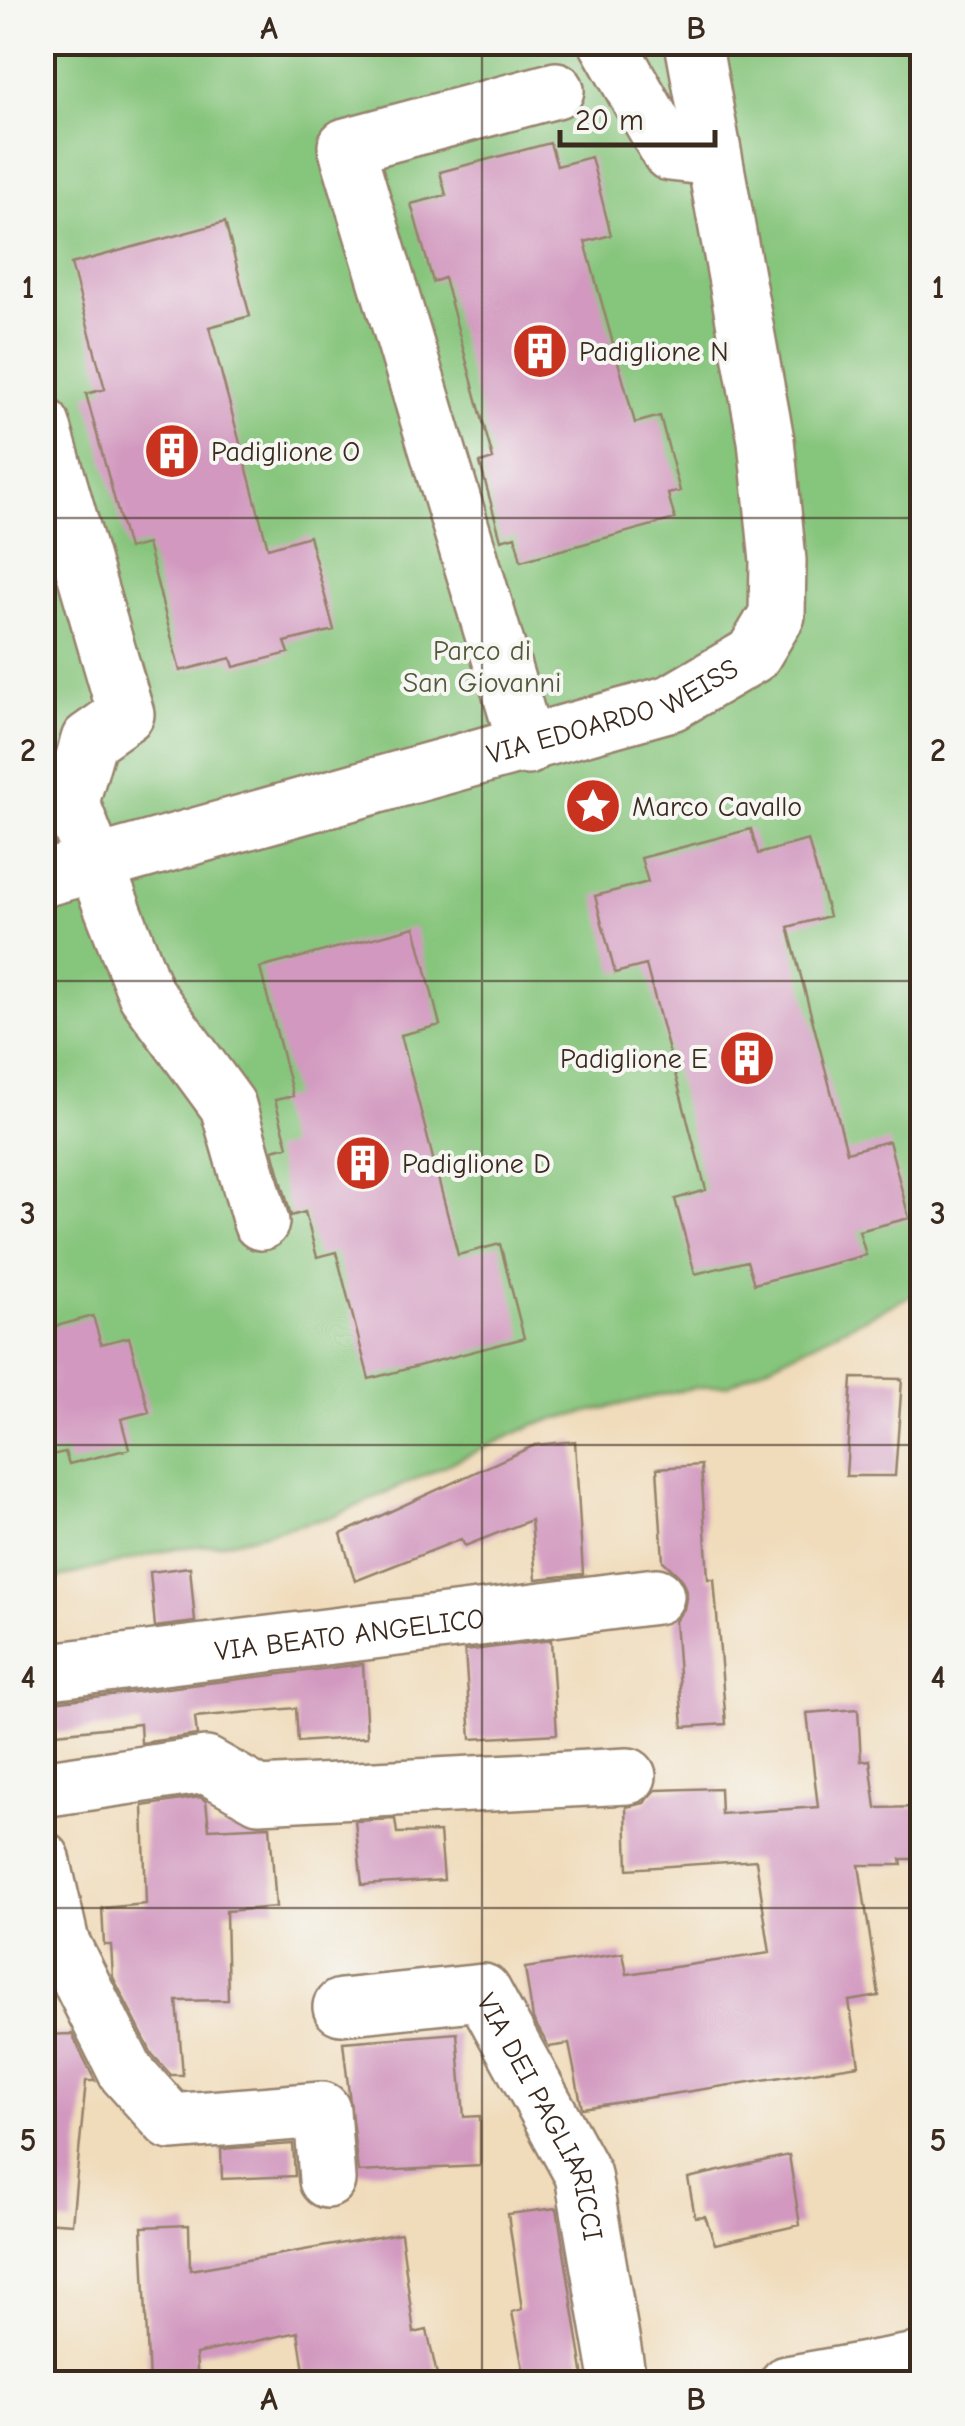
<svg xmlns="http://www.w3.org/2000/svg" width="965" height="2426" viewBox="0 0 965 2426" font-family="'Comic Neue',sans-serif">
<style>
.green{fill:#86c57c;stroke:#60784d;stroke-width:2.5}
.building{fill:#d298bf}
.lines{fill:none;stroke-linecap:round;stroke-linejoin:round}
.minor-casing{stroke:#96826c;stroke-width:60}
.minor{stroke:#fff;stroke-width:55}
.grid{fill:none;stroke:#3b2a1e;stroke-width:2.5;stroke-opacity:0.55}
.labels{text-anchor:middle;stroke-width:8;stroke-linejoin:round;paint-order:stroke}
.poi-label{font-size:28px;fill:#3b2a1e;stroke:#f6f6f2;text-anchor:start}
.park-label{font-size:28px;fill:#52583a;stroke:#f6f6f2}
.street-label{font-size:28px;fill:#3b2a1e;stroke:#f6f6f2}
.neatline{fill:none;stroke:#3b2a1e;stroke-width:4}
.grid-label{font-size:32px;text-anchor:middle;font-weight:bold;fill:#3b2a1e}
</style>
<rect width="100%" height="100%" fill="#f6f6f2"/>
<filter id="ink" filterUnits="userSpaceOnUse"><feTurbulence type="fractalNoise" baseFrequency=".01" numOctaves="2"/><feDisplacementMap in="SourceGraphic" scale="20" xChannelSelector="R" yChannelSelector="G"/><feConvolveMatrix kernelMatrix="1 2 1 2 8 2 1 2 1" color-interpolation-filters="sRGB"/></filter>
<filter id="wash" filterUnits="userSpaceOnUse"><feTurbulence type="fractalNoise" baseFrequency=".0048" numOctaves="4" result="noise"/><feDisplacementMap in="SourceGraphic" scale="40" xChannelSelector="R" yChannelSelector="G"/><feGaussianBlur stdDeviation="2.25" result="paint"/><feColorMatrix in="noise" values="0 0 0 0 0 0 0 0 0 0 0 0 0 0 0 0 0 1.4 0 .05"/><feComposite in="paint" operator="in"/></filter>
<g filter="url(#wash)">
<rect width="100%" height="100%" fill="#f0dbba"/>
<path class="green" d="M43 43H922V1290L728 1385 692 1388 536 1424 335 1516 220 1544 176 1548 43 1582Z"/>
<g id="blocks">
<path class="building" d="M550 143 557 166 591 157 611 235 585 242 635 423 660 416 680 491 668 494 675 519 521 561 515 536 501 540 480 463 493 459 444 278 433 282 411 204 446 195 440 172Z
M225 222 250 316 209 327 268 548 309 536 334 630 285 642 289 653 234 667 231 658 180 671 147 544 128 549 86 394 105 389 71 264Z
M751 829 758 854 808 840 829 916 788 927 847 1152 889 1141 909 1218 859 1231 866 1255 754 1284 747 1261 695 1274 675 1199 706 1190 646 965 615 973 595 896 648 882 641 858Z
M415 927 440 1025 401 1035 458 1255 500 1244 524 1338 369 1379 336 1252 317 1257 305 1212 291 1216 273 1150 288 1146 275 1100 293 1096 260 968Z
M93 1316 101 1344 129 1337 149 1412 121 1419 129 1449 69 1464 65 1452 42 1457V1330Z
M852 1378 902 1379 895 1476H846Z
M575 1441 583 1574 536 1579 531 1520 465 1546 461 1539 355 1581 341 1534 535 1445Z
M701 1465 708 1579H714L726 1724 683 1727 675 1621 684 1609 687 1593 681 1578 663 1561 657 1468Z
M190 1567 195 1622 155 1627 150 1572Z
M551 1640 557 1734 471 1739 465 1651Z
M363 1664 367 1737 298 1742 296 1708 195 1717 197 1735 141 1743 140 1724 56 1733 53 1702Z
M858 1709 861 1761 870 1760 876 1808 922 1807V1859H901L902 1865H859L879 1996 849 2001 859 2065 582 2108 569 2044 549 2047 533 2019 525 1968 623 1953 627 1974 770 1953 756 1860 628 1869 626 1807 644 1803 656 1790 720 1788 721 1814 818 1807 807 1713Z
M200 1797 206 1801 209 1829 270 1826 276 1907 226 1911 228 2000 177 2001 183 2075H171L152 2054 113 1977 111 1945H104L102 1908 146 1904 143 1806Z
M395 1819 397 1833 440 1832 444 1880 362 1885 355 1821Z
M457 2033 464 2117 480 2116V2166L358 2172 343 2042Z
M72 2034 95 2081H86L72 2224 42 2222V2035Z
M293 2144 295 2176 222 2179 221 2149Z
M789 2155 800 2225 715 2244 705 2216 695 2217 688 2178Z
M557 2208 585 2384H526L512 2312 522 2309 508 2214Z
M189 2225 190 2270 401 2233 414 2333 427 2330 439 2384H306L298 2332 196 2354 198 2384H149L142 2227Z"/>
</g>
</g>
<g filter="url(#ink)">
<use href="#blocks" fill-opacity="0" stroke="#96826c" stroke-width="2.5"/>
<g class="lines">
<g class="minor-casing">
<g id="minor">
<path d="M607 42 670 153 713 158"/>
<path d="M42 425 126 714 89 740 71 802 146 994 228 1106 261 1222"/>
<path d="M527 747 346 146 556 90"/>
<path id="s1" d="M42 879 671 703 753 655 777 615 778 561 766 440 693 42"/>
<path id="s2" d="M42 1672 656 1596"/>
<path d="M42 1789 206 1765 259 1795 628 1776"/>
<path d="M42 1859 61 1942 126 2072 171 2122 322 2110 327 2180"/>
<path id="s3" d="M341 2007 483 1992 583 2175 619 2384"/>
<path d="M787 2384 922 2360"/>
</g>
</g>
<use href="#minor" class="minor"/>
</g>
</g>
<path class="grid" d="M482 42V2384M42 518H922M42 981H922M42 1445H922M42 1908H922"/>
<defs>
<g id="building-disc" transform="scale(2.875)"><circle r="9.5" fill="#c8321e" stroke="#f6f6f2"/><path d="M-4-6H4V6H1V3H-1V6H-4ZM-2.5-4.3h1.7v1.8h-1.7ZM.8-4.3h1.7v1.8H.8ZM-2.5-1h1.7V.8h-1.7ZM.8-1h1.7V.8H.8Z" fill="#fff"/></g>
<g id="sight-disc" transform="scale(2.875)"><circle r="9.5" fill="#c8321e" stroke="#f6f6f2"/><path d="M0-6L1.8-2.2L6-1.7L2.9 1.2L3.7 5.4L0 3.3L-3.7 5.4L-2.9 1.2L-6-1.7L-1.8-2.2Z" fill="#fff"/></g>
</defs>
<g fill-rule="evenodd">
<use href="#building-disc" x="540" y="351"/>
<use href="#building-disc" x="172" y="451"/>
<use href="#sight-disc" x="593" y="806"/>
<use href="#building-disc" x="747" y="1058"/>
<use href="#building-disc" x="363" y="1163"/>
</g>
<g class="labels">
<g class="poi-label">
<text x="579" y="361">Padiglione N</text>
<text x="211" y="461">Padiglione O</text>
<text x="632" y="816">Marco Cavallo</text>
<text x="708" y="1068" text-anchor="end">Padiglione E</text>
<text x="402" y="1173">Padiglione D</text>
</g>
<g class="park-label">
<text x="482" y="660">Parco di<tspan x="482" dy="32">San Giovanni</tspan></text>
</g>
<g class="street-label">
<text dy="10" stroke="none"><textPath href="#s1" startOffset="595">VIA EDOARDO WEISS</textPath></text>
<text dy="10" stroke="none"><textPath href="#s2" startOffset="310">VIA BEATO ANGELICO</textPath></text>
<text dy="10" stroke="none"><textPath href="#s3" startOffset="282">VIA DEI PAGLIARICCI</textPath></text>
</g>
</g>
<rect width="965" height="2426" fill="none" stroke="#f6f6f2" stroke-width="110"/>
<path d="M560 130v15h155v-15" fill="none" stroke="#3b2a1e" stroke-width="5"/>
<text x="575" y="130" font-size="30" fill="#3b2a1e" stroke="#f6f6f2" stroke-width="8" paint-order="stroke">20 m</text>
<rect x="55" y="55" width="855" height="2316" class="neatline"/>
<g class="grid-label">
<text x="269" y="39">A</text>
<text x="696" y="39">B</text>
<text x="28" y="298">1</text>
<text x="938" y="298">1</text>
<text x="28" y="761">2</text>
<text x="938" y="761">2</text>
<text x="28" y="1224">3</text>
<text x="938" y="1224">3</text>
<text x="28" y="1688">4</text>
<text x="938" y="1688">4</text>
<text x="28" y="2151">5</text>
<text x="938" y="2151">5</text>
<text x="269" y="2410">A</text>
<text x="696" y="2410">B</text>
</g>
</svg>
